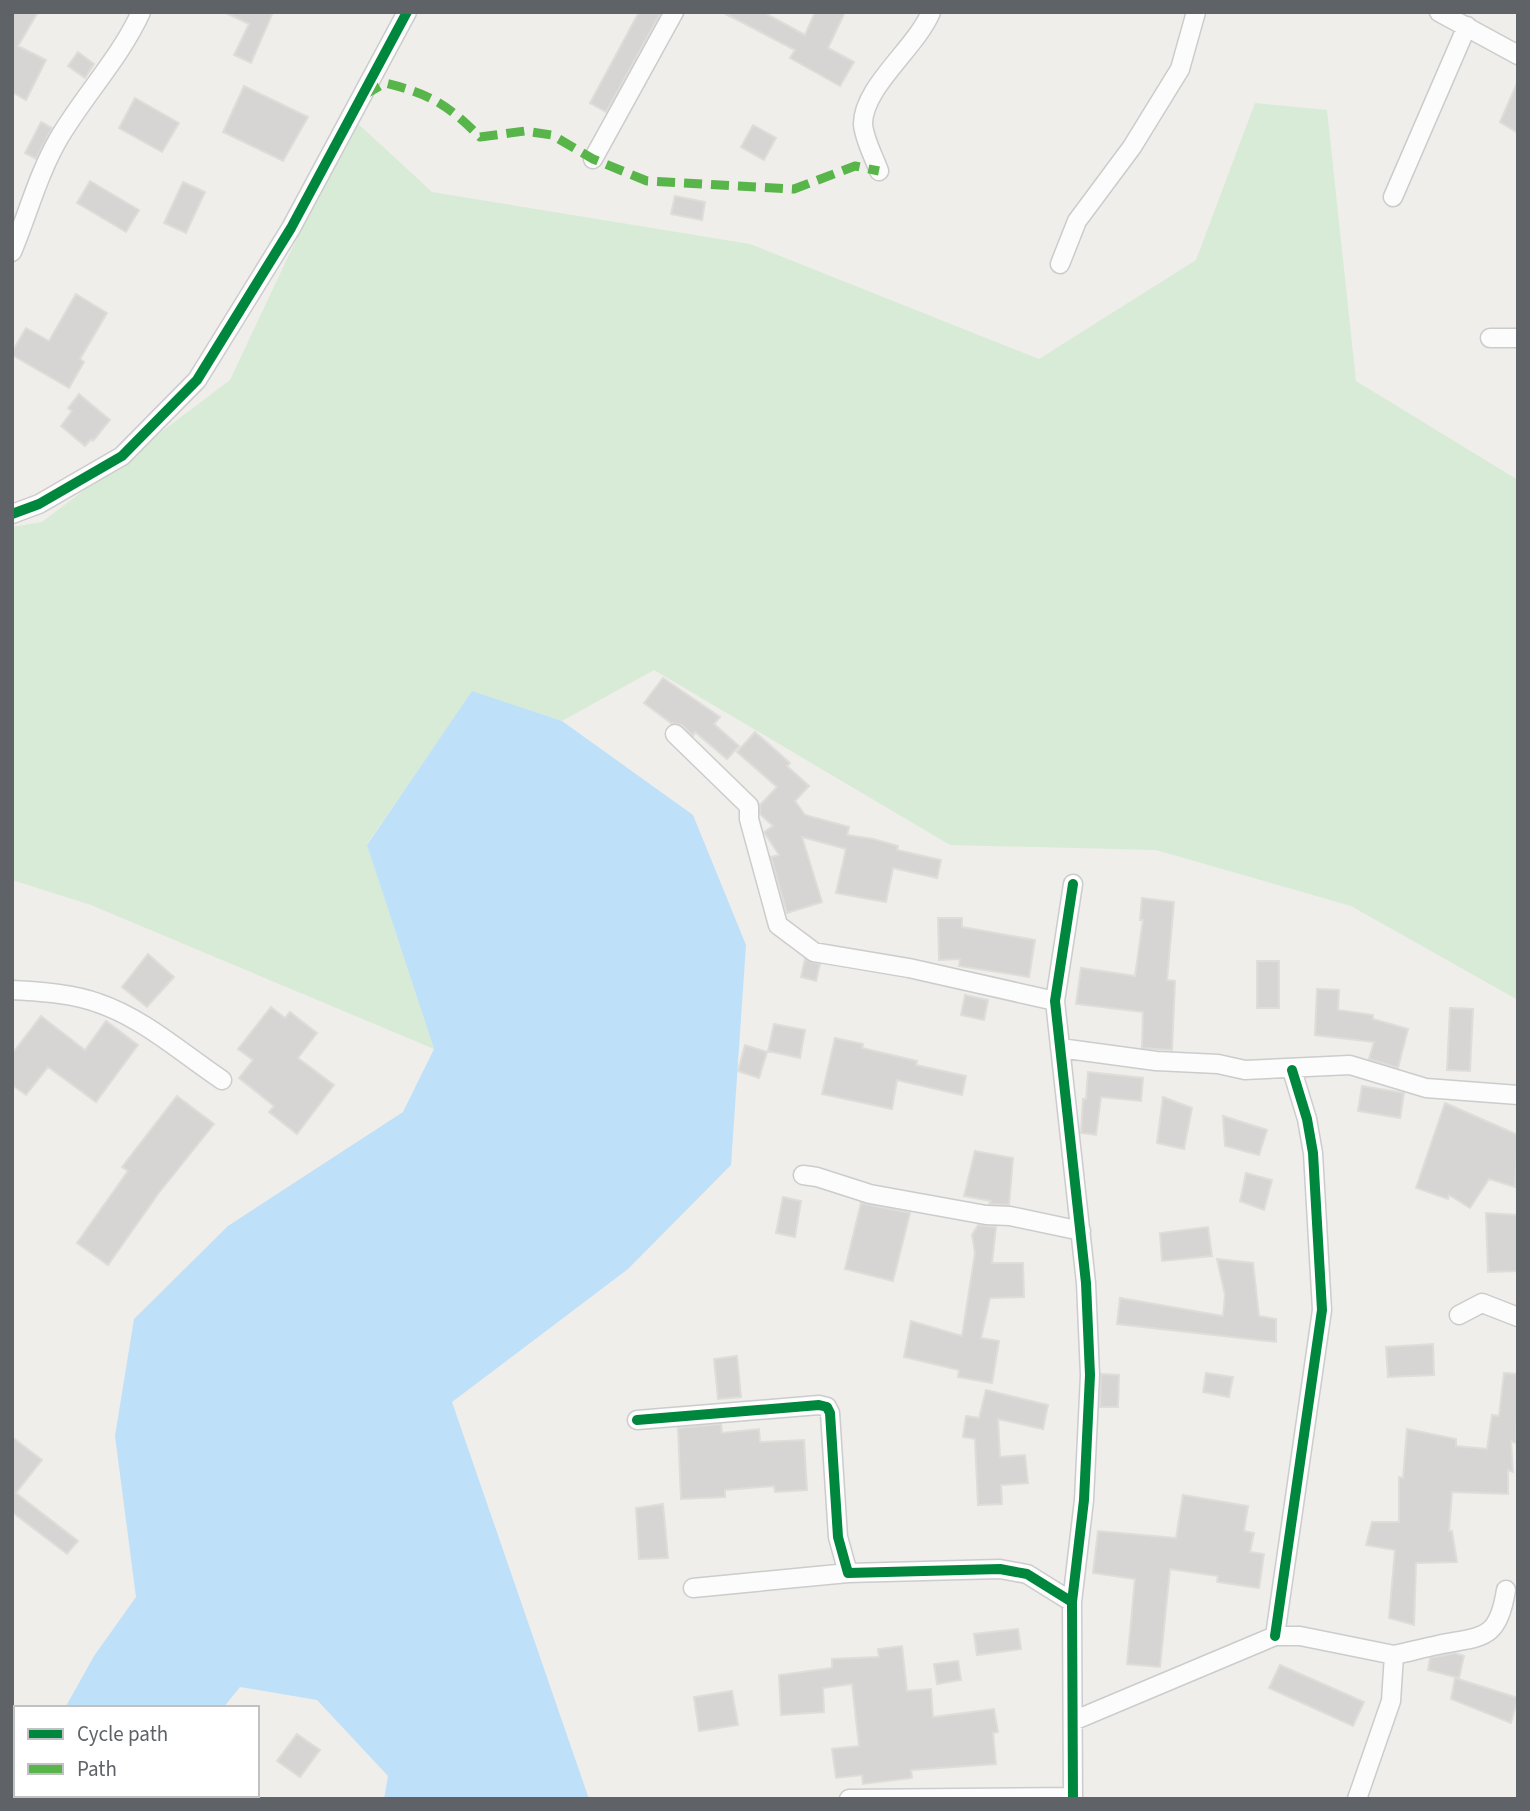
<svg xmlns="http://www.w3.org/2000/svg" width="1530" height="1811" viewBox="0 0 1530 1811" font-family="'Source Sans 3',sans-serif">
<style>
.green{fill:#d8ebd6}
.water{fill:#bfe0f9}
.building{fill:#d6d5d3;stroke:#deddd9;stroke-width:2}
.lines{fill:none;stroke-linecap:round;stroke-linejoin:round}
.street-casing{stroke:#cbcccc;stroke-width:21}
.street{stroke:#fdfcfc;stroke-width:18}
.quiet{stroke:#58b549;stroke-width:9;stroke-dasharray:18 9;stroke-linecap:butt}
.cycleway-casing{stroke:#fff;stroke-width:15}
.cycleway{stroke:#00873e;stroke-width:10}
</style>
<rect width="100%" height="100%" fill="#efeeea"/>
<path class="green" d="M1255 103 1327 110 1356 381 1518 480V1000L1351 906 1156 850 950 845 654 670 562 721 472 692 367 844 434 1049 91 905 12 880V527L42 522 230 380 353 119 432 192 750 244 1039 359 1196 260Z"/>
<path class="water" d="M472 691 562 721 693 815 746 945 731 1165 628 1269 452 1402 589 1799H384L388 1776 317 1700 240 1687 223 1708H65L94 1656 136 1597 115 1436 134 1319 228 1226 403 1112 434 1049 367 845Z
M16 1738V1795H150L145 1799H12V1739Z"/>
<path class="building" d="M12 12H38L18 46 46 60 26 100 12 92Z
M224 12H273L251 63 234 55 249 24Z
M639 12H661L606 112 590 103Z
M722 12H763L805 35 815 12H845L828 48 854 62 840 86 790 58 795 50Z
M78 52 94 64 85 78 68 66Z
M1518 81V133L1500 122Z
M244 86 308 117 283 161 223 132Z
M135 98 179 123 162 152 119 128Z
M41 122 52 128 36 159 25 153Z
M753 125 776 138 764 160 741 147Z
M90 181 139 210 126 232 77 203Z
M183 182 205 192 186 233 164 223Z
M675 196 705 202 702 220 671 214Z
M76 294 107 313 80 359 84 362 69 388 12 355V352L26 328 49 341Z
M79 394 110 420 93 441 91 439 85 446 61 426 72 411 68 408Z
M663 678 720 717 714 724 739 746 727 759 695 732 693 736 682 725 671 723 644 703Z
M755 732 790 763 787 766 809 786 795 801 805 815 849 827 847 835 873 839 898 846 897 850 941 860 937 878 893 868 886 902 836 893 846 849 802 837 822 902 787 913 771 857 779 855 764 832 773 826 760 814V805L777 787 737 752Z
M1142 898 1174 902 1167 980 1175 981 1172 1050 1142 1048 1143 1012 1076 1004 1081 968 1135 976 1143 920H1140Z
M938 918H962V927L1035 940 1029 977 959 966 960 959 939 960Z
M148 954 174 977 147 1007 122 987Z
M805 959 820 964 816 981 801 977Z
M1257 961H1279V1008H1257Z
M1317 989 1339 990 1338 1010 1373 1015V1019L1408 1029 1398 1068 1369 1059 1374 1042 1315 1035Z
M965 995 988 1000 984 1020 961 1015Z
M271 1007 285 1018 290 1012 317 1033 298 1058 334 1085 297 1134 269 1112 274 1106 239 1078 253 1060 238 1049Z
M1450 1008 1473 1009 1470 1071 1447 1070Z
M41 1016 85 1050 106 1021 138 1045 96 1102 48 1067 26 1095 12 1085V1054Z
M774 1024 805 1030 800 1058 768 1051Z
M835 1038 863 1044 862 1048 917 1061 916 1065 966 1076 962 1095 897 1080 892 1109 822 1094Z
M745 1045 767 1052 759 1078 738 1071Z
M1088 1072 1143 1078 1141 1101 1101 1097 1096 1135 1081 1133 1083 1099H1086Z
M1362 1086 1404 1093 1400 1118 1358 1111Z
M177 1096 214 1124 158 1194 108 1265 77 1243 128 1171 122 1167Z
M1163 1097 1192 1108 1184 1149 1157 1143Z
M1445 1103 1518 1135 1515 1187 1489 1179 1470 1208 1449 1195 1448 1199 1416 1188Z
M1223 1116 1267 1130 1259 1155 1225 1146Z
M975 1151 1013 1158 1009 1205 989 1204 991 1201 964 1196Z
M1246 1173 1272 1180 1264 1210 1240 1201Z
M783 1197 801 1201 795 1237 776 1233Z
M861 1203 910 1213 893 1281 845 1269Z
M1486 1213 1518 1215V1271L1488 1272Z
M978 1225 996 1227 992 1263H1023L1024 1297 990 1298 981 1338 999 1341 992 1383 958 1377 959 1370 904 1357 911 1321 962 1336 975 1253 972 1235Z
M1208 1227 1212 1256 1162 1261 1160 1233Z
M1217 1259 1253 1263 1259 1316 1276 1319V1342L1117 1324 1120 1298 1223 1316 1225 1295Z
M1433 1344 1434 1375 1388 1377 1386 1347Z
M737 1356 741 1397 718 1399 714 1359Z
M1206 1373 1233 1377 1229 1397 1203 1392Z
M1504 1373 1518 1374 1516 1443 1511 1441 1513 1472 1508 1470V1494L1452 1492 1449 1531H1452L1457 1562 1416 1563 1414 1625 1389 1618 1395 1550 1366 1545 1372 1522H1399V1477L1403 1478 1407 1429 1456 1439V1446L1487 1449 1492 1415 1499 1416Z
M1101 1374 1119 1375 1118 1407H1100Z
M986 1390 1048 1405 1043 1429 998 1419 1000 1457 1025 1455 1028 1483 1001 1485 1002 1504 978 1505 975 1439 963 1437 966 1416 979 1418Z
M721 1424 722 1433 759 1429 760 1442 804 1440 807 1490 775 1492 774 1486 725 1490V1497L681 1499 678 1428Z
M12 1437 42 1460 16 1493 78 1541 67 1554 12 1512Z
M1183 1495 1248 1506 1244 1531 1254 1533 1250 1552 1264 1554 1259 1588 1217 1582 1218 1576 1170 1569 1160 1667 1127 1664 1135 1579 1093 1573 1098 1531 1176 1538Z
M663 1504 668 1558 639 1559 636 1508Z
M1018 1629 1021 1649 977 1655 974 1634Z
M902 1646 907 1691 931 1689 933 1717 994 1709 998 1732 993 1733 996 1764 911 1770 912 1778 863 1784 862 1775 836 1778 832 1749 859 1746 852 1684 823 1688 824 1712 781 1715 779 1675 832 1668V1659L879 1657 878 1649Z
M1455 1653 1464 1656 1459 1678 1428 1670 1430 1658Z
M958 1661 961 1680 937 1684 934 1664Z
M1280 1665 1364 1702 1353 1726 1269 1688Z
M1455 1678 1518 1698 1511 1723 1451 1699Z
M732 1691 738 1725 699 1731 694 1697Z
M297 1734 320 1750 300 1777 277 1761Z"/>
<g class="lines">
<g class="street-casing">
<path id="street" d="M1439 12 1518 55
M593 159 674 12
M879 171C874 157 864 139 863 124 863 87 916 48 931 12
M1393 197 1467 26
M12 252C28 214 38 174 59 138 85 94 120 58 141 12
M1060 264 1077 221 1132 147 1180 69 1196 12
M1490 338H1518
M12 514 39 504 122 456 197 380 291 228 407 12
M675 734 749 806V819L778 925 814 952 909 968 1055 1001
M1073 884 1055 1001 1086 1283 1090 1375 1084 1500 1072 1602 1073 1799
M12 990C41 992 71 993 98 1003 143 1018 183 1054 222 1080
M1060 1048 1156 1061 1218 1064 1245 1070 1350 1065 1426 1088 1518 1095
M803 1175 817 1177 870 1194 986 1215 1010 1216 1081 1231
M1459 1315 1482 1303 1518 1317
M637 1420 819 1405 827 1407 830 1413 838 1537 848 1573 1000 1569 1027 1574 1072 1602
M693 1588 848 1573
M1275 1636 1322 1310 1313 1153 1307 1119 1292 1070
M1394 1655C1409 1652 1423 1648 1438 1645 1481 1636 1498 1642 1506 1590
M1073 1721 1275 1636H1300L1394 1655 1391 1701 1357 1799
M235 1799 237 1795
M849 1799 1073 1797"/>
</g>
<use href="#street" class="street"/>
<path class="quiet" d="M364 95 385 83C430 94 447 104 480 137L525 131 552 135 593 159 647 181 794 189 855 166 879 171"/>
<g class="cycleway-casing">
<path id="cycleway" d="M12 514 39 504 122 456 197 380 291 228 407 12
M1073 884 1055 1001 1086 1283 1090 1375 1084 1500 1072 1602 1073 1799
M637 1420 819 1405 827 1407 830 1413 838 1537 848 1573 1000 1569 1027 1574 1072 1602
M1275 1636 1322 1310 1313 1153 1307 1119 1292 1070"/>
</g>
<use href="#cycleway" class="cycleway"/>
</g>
<rect width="1530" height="1811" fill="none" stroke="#5f6368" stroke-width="28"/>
<rect x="14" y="1706" width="245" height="91" fill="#ffffff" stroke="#bfc1c3" stroke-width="2"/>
<rect x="28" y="1729" width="35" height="10" fill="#00873e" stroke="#bfc1c3" stroke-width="2"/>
<text x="77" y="1741" font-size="21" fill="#5f6368">Cycle path</text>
<rect x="28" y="1764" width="35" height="10" fill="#58b549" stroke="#bfc1c3" stroke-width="2"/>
<text x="77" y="1776" font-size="21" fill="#5f6368">Path</text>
</svg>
